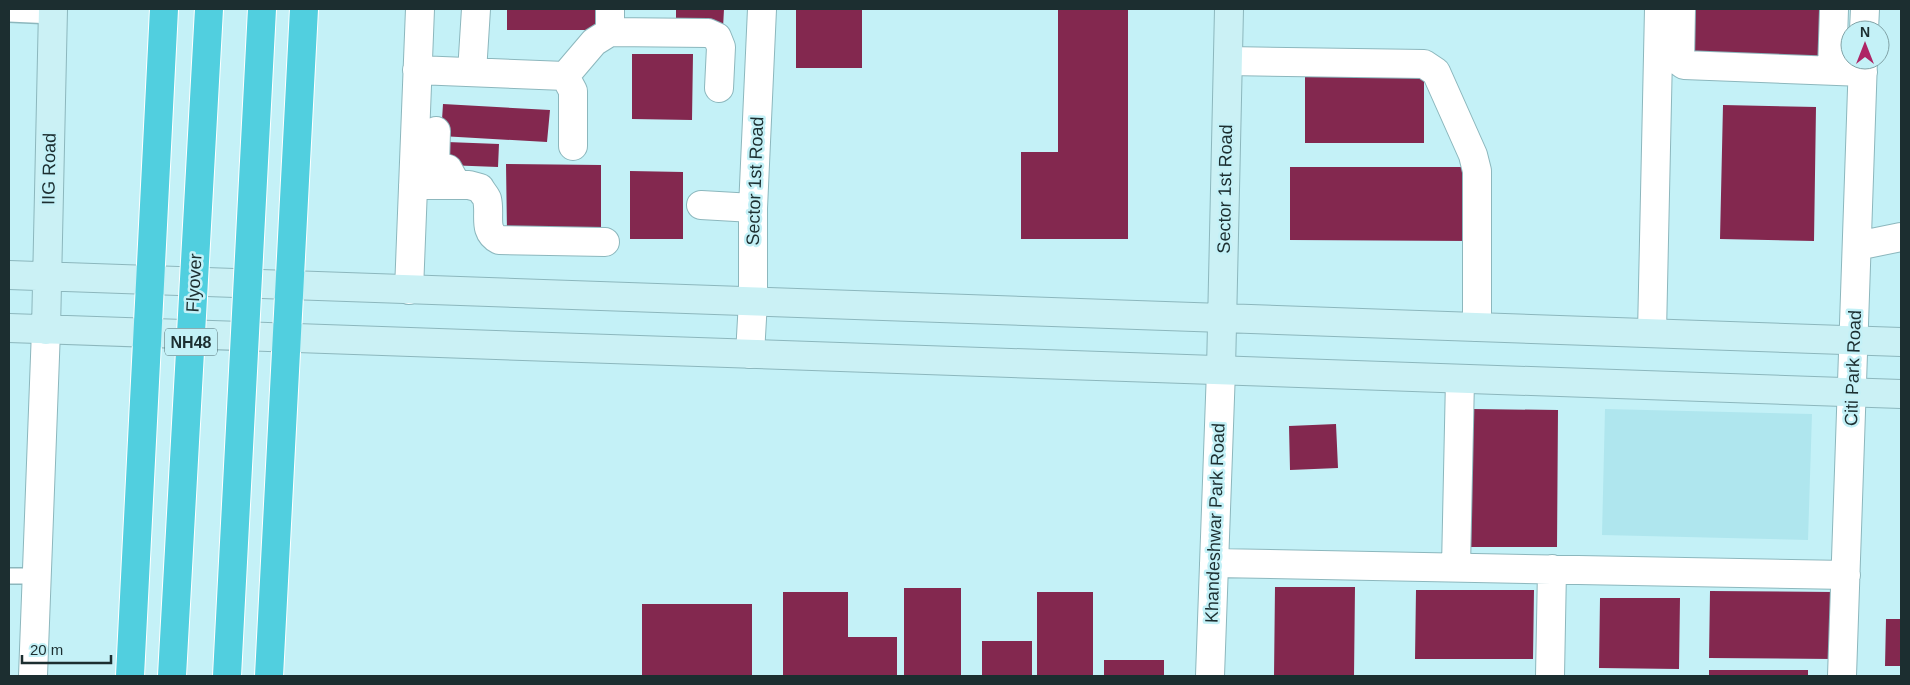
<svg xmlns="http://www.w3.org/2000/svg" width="1910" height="685" viewBox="0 0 1910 685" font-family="Helvetica,sans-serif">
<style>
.built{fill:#afe6ee}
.building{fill:#83284f}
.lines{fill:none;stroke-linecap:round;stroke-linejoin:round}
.lane-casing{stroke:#8cb7bd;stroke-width:18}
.street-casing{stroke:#8cb7bd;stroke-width:30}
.secondary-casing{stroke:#8cb7bd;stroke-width:30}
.highway-casing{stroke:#fff;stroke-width:30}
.lane{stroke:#fff;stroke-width:15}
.street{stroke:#fff;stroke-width:28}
.secondary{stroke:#cbf1f5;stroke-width:28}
.highway{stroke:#51cfdf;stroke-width:28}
.highway-bridge-casing{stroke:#fff;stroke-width:30;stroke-linecap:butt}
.highway-bridge{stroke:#51cfdf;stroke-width:28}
.labels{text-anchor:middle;stroke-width:5;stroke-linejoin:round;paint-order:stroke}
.shield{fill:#c4f1f7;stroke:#4e686c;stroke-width:1}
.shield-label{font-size:16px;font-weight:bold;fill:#1c2e30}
.street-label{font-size:18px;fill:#1c2e30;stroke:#c4f1f7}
</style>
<rect width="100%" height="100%" fill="#c4f1f7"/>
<path class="built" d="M1605 409 1812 414 1808 540 1602 535Z"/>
<path class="building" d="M507 9H600L599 30H507Z
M676 9H724L723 28 676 26Z
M796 9H862V68H796Z
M1058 9H1128V239H1021V152H1058Z
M1688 9H1830L1828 60 1687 57Z
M632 54H693L692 120 632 119Z
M1305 72 1424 73V143H1305Z
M443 104 550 110 547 142 441 136Z
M1723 105 1816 107 1814 241 1720 239Z
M447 142 499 144 498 167 446 165Z
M506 164 601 165V233H507Z
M1290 167H1471V241L1290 240Z
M630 171 683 172V239H630Z
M1472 409 1558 410 1557 547H1471Z
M1336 424 1338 468 1290 470 1289 426Z
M1275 587H1355L1354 676H1274Z
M904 588H961V676H904Z
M1416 590H1534L1533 659H1415Z
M1710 591 1833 592V659L1709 658Z
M783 592H848V637H897V676H783Z
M1037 592H1093V676H1037Z
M1600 598H1680L1679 669 1599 668Z
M642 604H752V676H642Z
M1886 619H1901V666H1885Z
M982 641H1032V676H982Z
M1104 660H1164V676H1104Z
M1709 670H1808V676H1709Z"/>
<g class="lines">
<g class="lane-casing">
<path id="lane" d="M9 14 53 16
M9 576H37"/>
</g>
<g class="street-casing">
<path id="street" d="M1681 9 1680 62 1684 65 1863 72
M1864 30 1865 9
M610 32 708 33 717 37 721 47 719 88
M1228 61 1424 64 1436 72 1473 155 1477 171V327
M417 70 565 76 594 42 610 32V9
M1832 70 1834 9
M472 72 476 9
M565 76 573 91V146
M436 131 435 165 448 169 457 185
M413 185H469L480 188C482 192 486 196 487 199 491 215 482 231 499 240L605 242
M701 205 753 208
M1857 246 1901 237
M409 290 420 9
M1652 333 1659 9
M750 354 753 301V208L762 9
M1214 563 1846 575
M1456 567 1460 379
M33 676 46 330
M1210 676 1221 370
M1550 676 1552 569
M1842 676 1863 60"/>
</g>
<g class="secondary-casing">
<path id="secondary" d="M9 275 1901 342
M9 328 1901 394
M46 330 53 9
M1221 370 1229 9"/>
</g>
<g class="highway-casing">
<path id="highway" d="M130 676 164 9
M269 676 304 9"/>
</g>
<use href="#lane" class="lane"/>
<use href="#street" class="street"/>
<use href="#secondary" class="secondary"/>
<use href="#highway" class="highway"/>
<g class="highway-bridge-casing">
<path id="highway-bridge" d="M172 676 209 9
M227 676 262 9"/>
</g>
<use href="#highway-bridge" class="highway-bridge"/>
</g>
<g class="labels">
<rect class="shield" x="165" y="328.5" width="52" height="27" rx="4"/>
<g class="shield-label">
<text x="191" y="348">NH48</text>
</g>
<g class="street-label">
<text transform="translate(49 169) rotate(-89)" y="6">IIG Road</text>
<text transform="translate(755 181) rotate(-88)" y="6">Sector 1st Road</text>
<text transform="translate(1225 189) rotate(-89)" y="6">Sector 1st Road</text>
<text transform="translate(194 283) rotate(-87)" y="6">Flyover</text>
<text transform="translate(1853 368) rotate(-88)" y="6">Citi Park Road</text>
<text transform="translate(1215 523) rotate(-88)" y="6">Khandeshwar Park Road</text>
</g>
</g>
<rect width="1910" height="685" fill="none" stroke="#1c2e30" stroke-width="20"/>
<g transform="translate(1865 45)"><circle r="24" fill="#c4f1f7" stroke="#81a3a7"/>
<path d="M0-4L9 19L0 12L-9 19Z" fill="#ae2465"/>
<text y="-8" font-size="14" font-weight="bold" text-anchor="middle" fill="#1c2e30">N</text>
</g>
<path d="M22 655v8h89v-8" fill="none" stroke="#1c2e30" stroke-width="2.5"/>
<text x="30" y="655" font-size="15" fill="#1c2e30" stroke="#c4f1f7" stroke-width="4" paint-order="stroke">20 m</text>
</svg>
